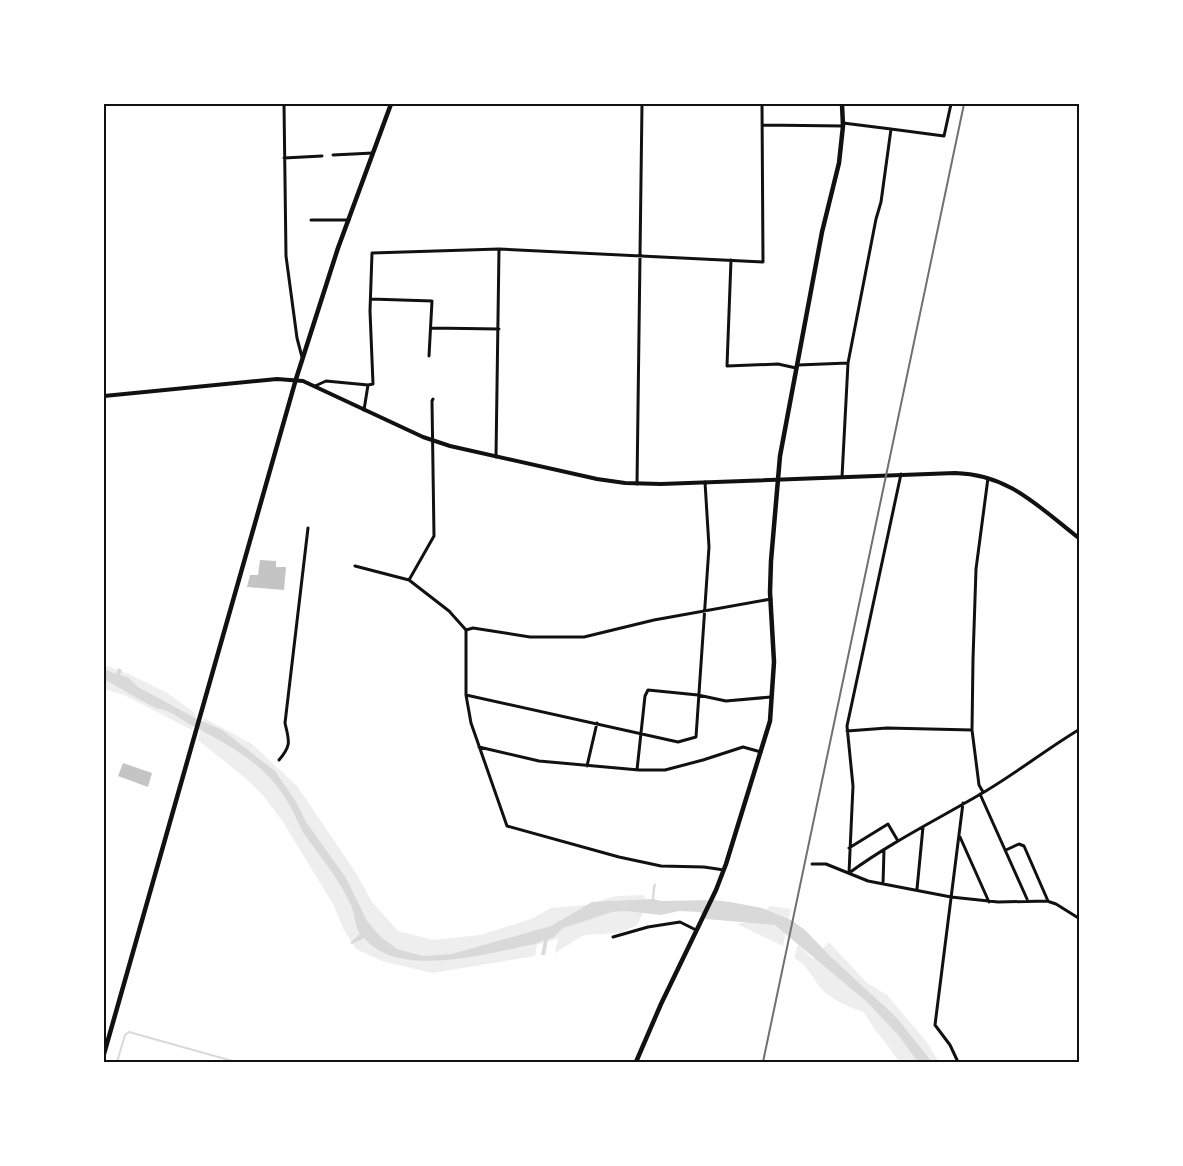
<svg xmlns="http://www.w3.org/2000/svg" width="1183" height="1166" viewBox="0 0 1183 1166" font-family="Mulish,sans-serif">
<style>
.green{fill:#eee}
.water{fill:#d9d9d9}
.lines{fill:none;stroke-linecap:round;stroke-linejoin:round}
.stream{stroke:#d9d9d9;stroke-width:2}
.building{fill:#c4c4c4}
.minor{stroke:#111;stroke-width:3}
.tertiary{stroke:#111;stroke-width:4}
.secondary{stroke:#111;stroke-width:4.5}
.primary{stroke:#111;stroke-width:4.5}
.rail{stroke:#707070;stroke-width:2}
.neatline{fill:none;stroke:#111;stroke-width:2}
</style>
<rect width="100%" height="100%" fill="#fff"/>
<path class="green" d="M104 665 129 674 167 693 196 714 192 730 124 695 104 689Z
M204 718 252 744 297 786 356 873 372 902 398 931 433 940 480 935 531 919 551 908 586 905 616 896 643 895 645 898 642 915 637 925 620 933 584 935 555 953 558 938 537 945 535 956 432 973 382 961 356 949 343 928 333 904 281 819 262 794 244 777 198 740Z
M770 906 791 909 783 946 737 924 754 921Z
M829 942 867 983 887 995 926 1041 939 1062H899C889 1045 874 1031 864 1012 848 1007 829 999 819 986 811 975 806 964 794 958L798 944 813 959Z"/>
<path class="water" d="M118 668 122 670 120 675 129 678 138 687 195 718 222 730 275 771 295 800 306 822 346 878 367 921 381 937 397 949 423 956 452 954 551 926 592 902 652 899 653 885 656 883 654 899 661 901 714 900 730 902 762 908 791 920 805 930 830 956 896 1017 932 1062H918L899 1036 867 1002 775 925 706 919 700 912 679 911 661 915 626 911 612 912 563 928 553 938 548 939 545 955H541L544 940 535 944C488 953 400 980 364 938L352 944 350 943 360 934C354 925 355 913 350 903 338 877 318 854 302 831 278 771 243 752 189 724 182 720 176 715 169 712 164 709 157 709 152 706 135 698 121 687 104 680V671L107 670 116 674Z"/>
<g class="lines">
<path class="stream" d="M117 1062 125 1035 129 1032 236 1062"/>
</g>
<path class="building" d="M260 560 276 561V567H286L284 590 247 587 250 575H258Z
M123 763 152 773 148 787 118 776Z"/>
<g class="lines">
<path class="minor" d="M284 104 286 256 297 338 302 357
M762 125 843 126
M891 129 944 136 951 104
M333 155 373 153
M284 158 322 156
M311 220H349
M731 260 727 366 778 364 796 368
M371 299 432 301 429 356
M431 328 499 329
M798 365 848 363
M315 386 326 381 368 385 373 384 370 311 372 253 499 249 763 262 762 104
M364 410 368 385
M496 457 499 249
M842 477 848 363 876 219 881 202 891 129 843 123
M637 484 642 104
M355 566 409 580 449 611 466 630V695L471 723 507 826 619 857 661 866 704 867 724 870
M409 580 434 536 432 401 433 399
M466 630 473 628 530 637H584L654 620 771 599
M466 695 678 742 696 737 709 547 705 482
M847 731 887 728 972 730
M479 747 539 761 639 770H665L703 760 743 747 761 752
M279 760C292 745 289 741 285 723L308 528
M587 766 597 723
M637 770 645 696 648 690 698 695 726 701 771 697
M983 792 979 785 972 730 973 659 976 569 988 478
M980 794 1027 899
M960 837 989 902
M849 848 888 824 898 841
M1006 850 1019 844 1024 846 1048 901
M812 864H826L868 881 951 897 998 902 1047 901 1056 904 1080 919
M849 873 853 786 847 726 901 474
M849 873C890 843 936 820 979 795 1014 775 1045 750 1080 729
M883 884 884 850
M917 889 923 827
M613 937 648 927 680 922 696 930
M958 1062 950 1045 935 1025 963 803"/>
<path class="tertiary" d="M104 396 277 379 303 381 423 437 450 446 597 479 625 483 661 484 955 473C1009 474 1040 508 1080 539"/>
<path class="secondary" d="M636 1062 661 1004 716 890 726 864 770 721 774 662 770 592 771 561 780 456 822 232 839 163 843 126 842 104"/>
<path class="primary" d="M104 1054 296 379 338 248 391 104"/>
<path class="rail" d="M763 1062 964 104"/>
</g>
<rect width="1183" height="1166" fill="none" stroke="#ffffff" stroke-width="210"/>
<rect x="105" y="105" width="973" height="956" class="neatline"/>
</svg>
